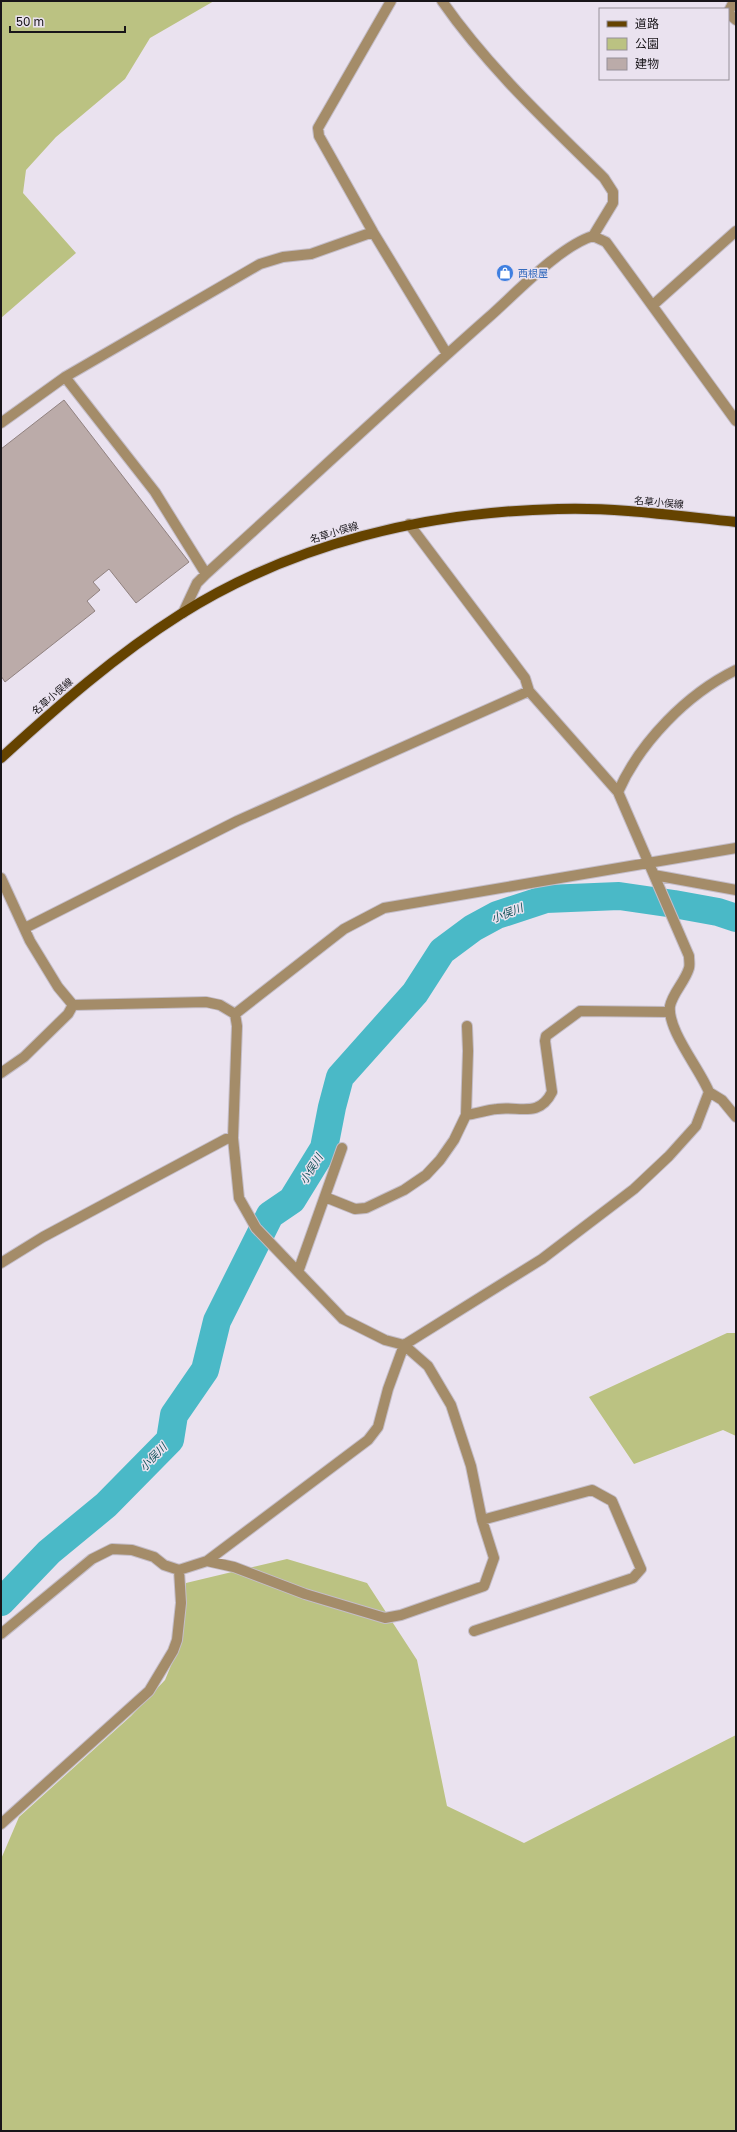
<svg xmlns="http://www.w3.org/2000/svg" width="737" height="2132" viewBox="0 0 737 2132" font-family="'Golos Text','Noto Sans JP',sans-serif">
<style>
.green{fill:#bbc282}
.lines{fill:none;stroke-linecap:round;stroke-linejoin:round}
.river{stroke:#4ab9c7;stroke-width:28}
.building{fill:#bbaba9;stroke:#918280}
.minor-casing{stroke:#c4bdc8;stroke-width:12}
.major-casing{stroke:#c4bdc8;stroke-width:12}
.minor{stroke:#a48c69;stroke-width:10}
.major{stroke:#654300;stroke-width:10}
.labels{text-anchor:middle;stroke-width:3;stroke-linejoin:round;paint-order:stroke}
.shop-label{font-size:10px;fill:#366cbe;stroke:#eae2ef;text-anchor:start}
.street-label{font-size:10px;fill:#181519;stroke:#eae2ef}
.water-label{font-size:11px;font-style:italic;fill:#115259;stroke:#eae2ef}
</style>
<rect width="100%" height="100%" fill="#eae2ef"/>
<path class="green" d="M1 1H214L150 38 125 79 56 137 26 170 23 193 76 253 1 318Z
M727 1333H736V1436L723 1430 634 1464 589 1397Z
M287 1559 367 1583 417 1660 447 1806 524 1843 736 1735V2131H1V1859L19 1817 131 1716 165 1680 182 1639 186 1583Z"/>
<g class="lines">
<path class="river" d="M1 1602 49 1552 106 1505 170 1440 174 1415 205 1370 217 1321 270 1215 292 1200 324 1148 332 1107 340 1077 415 993 442 951 473 928 497 915 546 899 619 896 674 904 718 912 736 918"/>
</g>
<path class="building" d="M64 400 189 562 136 603 109 569 93 582 100 590 87 601 95 611 5 682 1 676V449Z"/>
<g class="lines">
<g class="minor-casing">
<path id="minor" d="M391 1 318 128 319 136 373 232 447 354
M442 1C488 67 547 122 604 178L613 192V203L593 236
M728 13 734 1
M728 13 736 20
M653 305 736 231
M65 377 155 492 206 574
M1 423 65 377 260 264 283 257 311 254 373 232
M409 524 525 678 529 691 618 792
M183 613 197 583 206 574C300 489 393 402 489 317 515 294 560 246 593 236L606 242 736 421
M654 875 736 890
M1 878 30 941 58 987 73 1005
M25 928 237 821 529 691
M73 1005 206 1002 220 1005 235 1014 237 1026 233 1138 239 1198 256 1228 343 1319 385 1340 404 1345 428 1366 451 1405 471 1466 482 1520 494 1558 484 1586 401 1615 385 1618 305 1594 234 1567 207 1561
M235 1014 344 929 384 908 736 848
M1 1073 24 1057 68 1014 73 1005
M709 1092 722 1100 736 1117
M466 1115C476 1114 486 1110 497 1109 520 1106 539 1118 552 1092L545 1041 546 1036 580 1011 670 1012
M325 1197 355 1209 366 1208 404 1190 426 1175 440 1160 454 1140 466 1115 468 1051 467 1026
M1 1263 43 1237 226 1139 233 1138
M298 1272 342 1148
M474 1631 633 1578 641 1569 612 1501 592 1490 482 1520
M1 1634 92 1559 112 1549 132 1550 154 1557 164 1565 179 1570 207 1561 368 1440 378 1427 388 1389 404 1345 542 1259 634 1189 669 1156 696 1126 709 1092C700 1069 667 1030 670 1006 673 992 685 982 689 968 690 965 689 960 689 956L618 792C640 742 687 694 736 670
M1 1824 149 1691 173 1651 177 1640 181 1603 179 1570"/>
</g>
<g class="major-casing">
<path id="major" d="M1 758C58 706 116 655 181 614 294 543 426 512 558 509 618 507 677 516 736 522"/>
</g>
<use href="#minor" class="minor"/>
<use href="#major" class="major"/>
</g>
<defs>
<g id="shop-disc" transform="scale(0.9)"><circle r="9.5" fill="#3f7fe0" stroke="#eae2ef"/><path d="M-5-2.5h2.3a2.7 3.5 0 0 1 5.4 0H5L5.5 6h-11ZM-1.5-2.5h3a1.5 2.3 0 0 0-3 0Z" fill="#fff"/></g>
</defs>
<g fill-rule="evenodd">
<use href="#shop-disc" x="505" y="273"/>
</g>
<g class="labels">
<g class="shop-label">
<text x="518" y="277">西根屋</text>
</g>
<g class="street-label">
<text transform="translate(659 502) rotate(5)" y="4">名草小俣線</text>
<text transform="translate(334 532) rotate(-17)" y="4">名草小俣線</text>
<text transform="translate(52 696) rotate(-41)" y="4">名草小俣線</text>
</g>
<g class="water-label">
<text transform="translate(507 913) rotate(-21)" y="4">小俣川</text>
<text transform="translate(311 1169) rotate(-58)" y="4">小俣川</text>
<text transform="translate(153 1457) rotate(-46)" y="4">小俣川</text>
</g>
</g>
<rect width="737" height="2132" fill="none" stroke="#181519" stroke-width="4"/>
<rect x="599" y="8" width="130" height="72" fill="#eae2ef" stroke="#969099"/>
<rect x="607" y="21" width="20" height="6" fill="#654300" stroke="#969099"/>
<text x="635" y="28" font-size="12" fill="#181519">道路</text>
<rect x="607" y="38" width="20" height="12" fill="#bbc282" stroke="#969099"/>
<text x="635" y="48" font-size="12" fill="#181519">公園</text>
<rect x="607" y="58" width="20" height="12" fill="#bbaba9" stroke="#969099"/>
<text x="635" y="68" font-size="12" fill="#181519">建物</text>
<path d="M10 26v6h115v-6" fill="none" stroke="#181519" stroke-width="2"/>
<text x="16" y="26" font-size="12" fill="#181519" stroke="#eae2ef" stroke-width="3" paint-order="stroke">50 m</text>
</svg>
